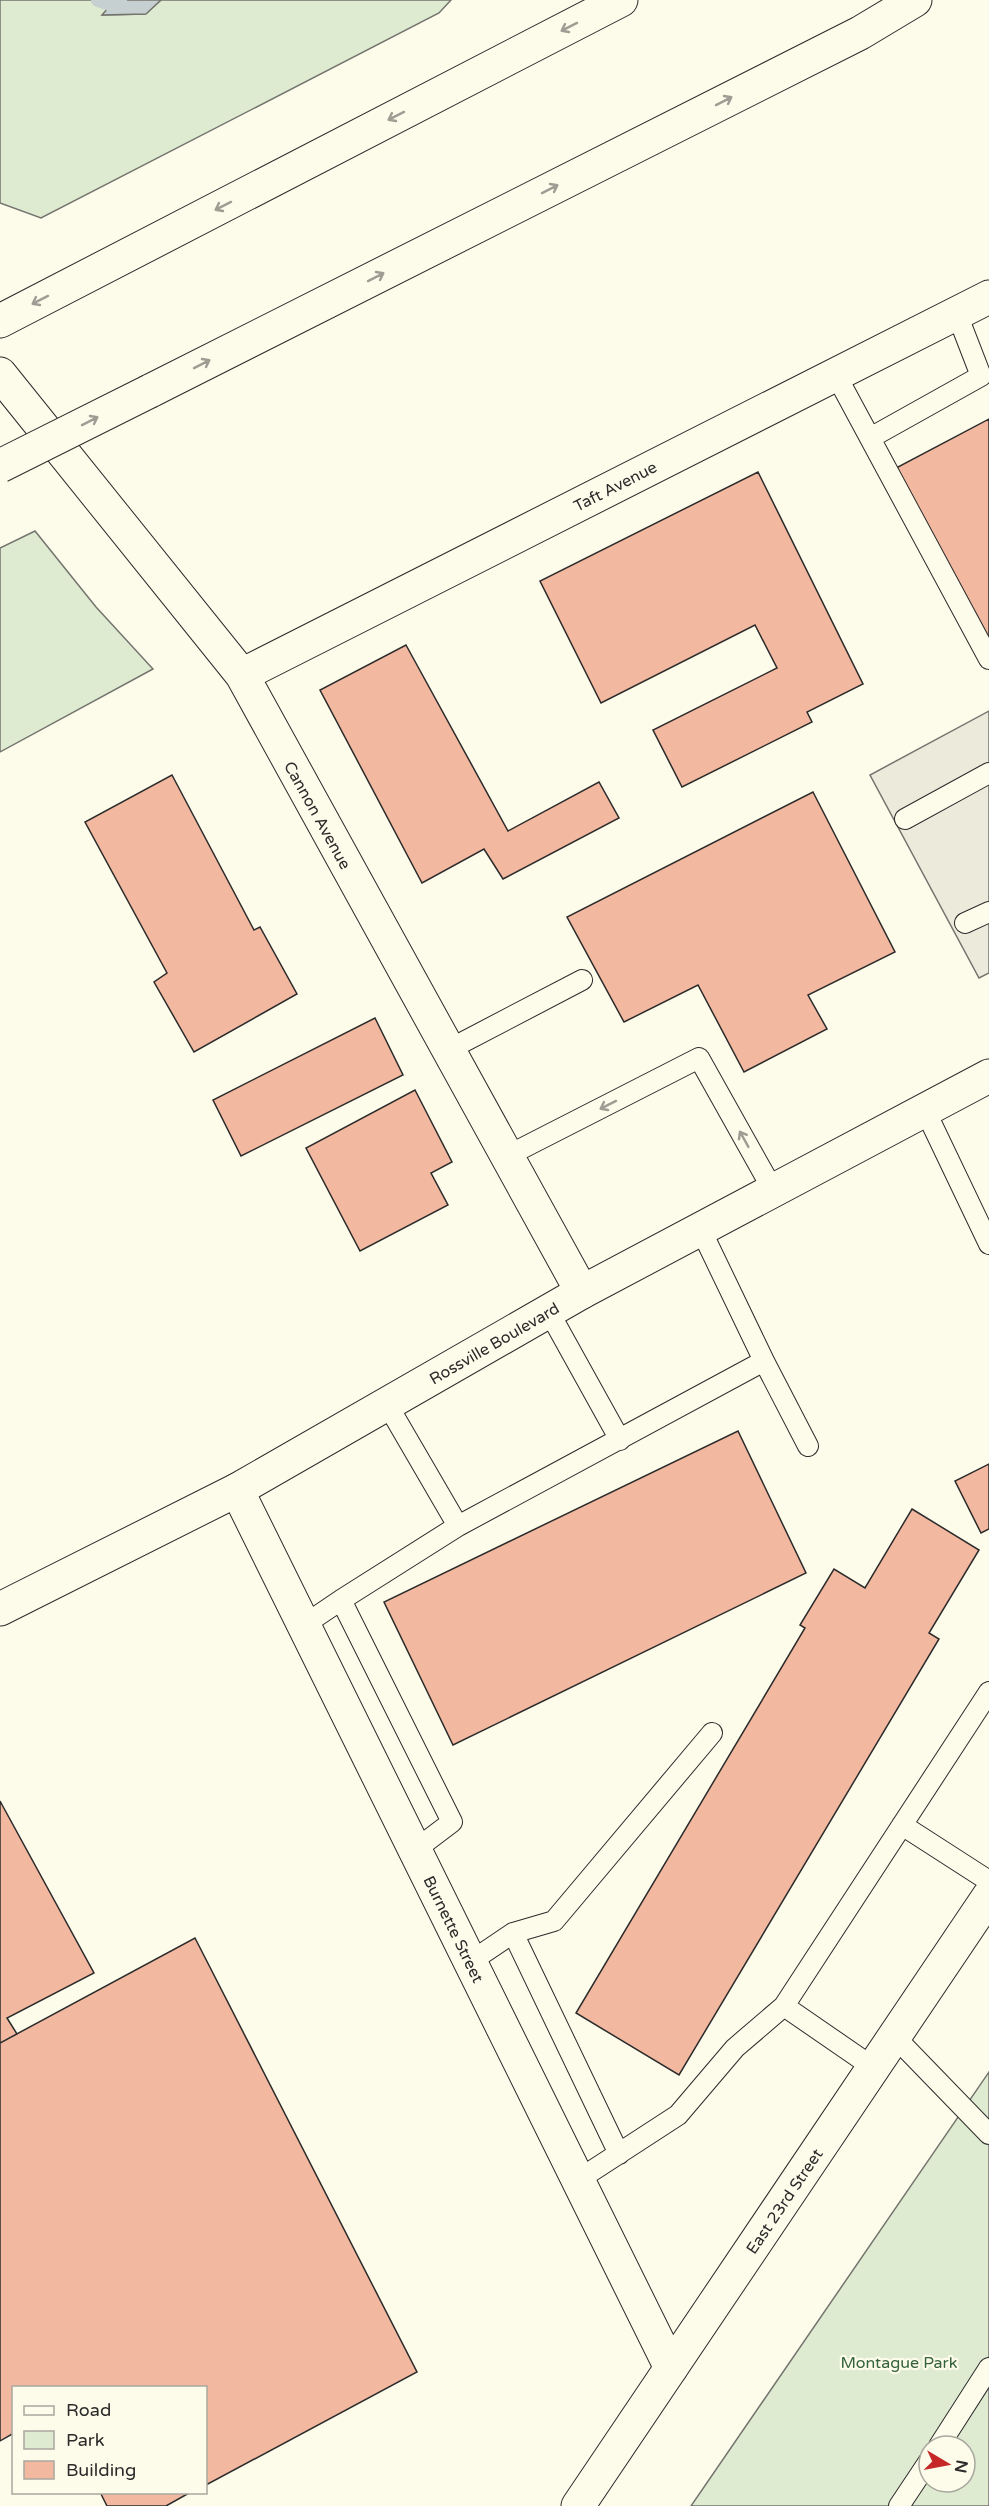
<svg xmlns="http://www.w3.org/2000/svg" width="989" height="2506" viewBox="0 0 989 2506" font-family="'Varela Round',sans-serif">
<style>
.green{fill:#deebd1;stroke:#74746e;stroke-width:1.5;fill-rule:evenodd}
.parking{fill:#eceadb;stroke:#74746e;stroke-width:1.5}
.water{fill:#c7d0d0;stroke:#74746e;stroke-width:1.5}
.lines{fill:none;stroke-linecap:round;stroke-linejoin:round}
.stream{stroke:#c7d0d0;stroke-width:14}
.building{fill:#f2b8a0;stroke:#2b2b2b;stroke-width:1.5}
.lane-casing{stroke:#2b2b2b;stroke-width:22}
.street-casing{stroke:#2b2b2b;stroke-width:35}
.primary-casing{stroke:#2b2b2b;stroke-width:35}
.highway-casing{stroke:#2b2b2b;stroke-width:35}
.lane{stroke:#fdfbea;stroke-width:20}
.street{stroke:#fdfbea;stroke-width:33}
.primary{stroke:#fdfbea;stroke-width:33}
.highway{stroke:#fdfbea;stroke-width:33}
.highway-bridge-casing{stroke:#2b2b2b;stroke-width:35;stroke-linecap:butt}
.highway-bridge{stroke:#fdfbea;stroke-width:33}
.oneway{stroke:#9e9d94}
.labels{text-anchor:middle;stroke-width:4.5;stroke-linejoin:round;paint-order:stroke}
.street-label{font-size:16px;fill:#2b2b2b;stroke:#fdfbea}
.park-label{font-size:16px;fill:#34623c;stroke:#fdfbea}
</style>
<rect width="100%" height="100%" fill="#fdfbea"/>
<path class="green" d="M0 0H115L103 15 145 14 161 0H451L439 13 41 218 0 203Z
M35 531 96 607 153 669 0 752V548Z
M989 2072V2506H691ZM929 2446H965V2482H929Z"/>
<path class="parking" d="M989 711V973L979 978 870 775Z"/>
<path class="water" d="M115 0H161L146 14 102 15Z"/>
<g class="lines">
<path class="stream" d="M98 0 112 5 120 0"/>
</g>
<path class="building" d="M989 419V648L896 468Z
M758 472 863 684 807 712 812 722 682 787 653 730 777 668 755 625 601 703 540 581Z
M406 645 508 831 599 782 619 818 503 879 484 849 422 883 320 690Z
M172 775 254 930 260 927 297 994 194 1052 154 982 167 973 85 822Z
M813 792 895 952 808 995 827 1029 744 1072 698 985 624 1022 567 917Z
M375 1018 403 1075 241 1156 213 1100Z
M415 1090 452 1162 431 1173 448 1205 360 1251 306 1148Z
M738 1431 806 1573 453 1745 384 1602Z
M989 1464V1529L981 1533 955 1481Z
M912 1509 979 1550 929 1633 939 1639 679 2075 576 2013 805 1628 800 1625 834 1569 865 1588Z
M0 1801 94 1973 7 2018 17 2034 0 2043Z
M195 1938 417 2372 206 2485V2388H14V2433L0 2441V2043Z
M100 2492H191L166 2506H107Z"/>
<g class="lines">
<g class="lane-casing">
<path id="lane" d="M836 375 989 659
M870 438 981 376 957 314
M905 819 989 773
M965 923 989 912
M448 1050 582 980
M925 1110 989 1244
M507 1156 699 1058 773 1190
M549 1312 620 1440
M764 1361 808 1446
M387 1404 458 1526
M304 1625 341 1600
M902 1825 989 1881
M415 1850 452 1822 341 1600 458 1526 764 1361 701 1230
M513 1933 554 1921 712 1733
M470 1962 513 1933 619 2154
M784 2006 874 2068
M894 2036 989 2134
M578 2180 678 2115 735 2048 784 2006 989 1692
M939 2446 989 2368
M899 2506 929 2461"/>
</g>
<g class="street-casing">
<path id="street" d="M0 374 242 675 582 1292
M242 675 989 297
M237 1490 671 2368"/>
</g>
<g class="primary-casing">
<path id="primary" d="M0 1609 237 1490 582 1292 989 1076
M578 2506 989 1896"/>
</g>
<g class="highway-casing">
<path id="highway" d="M0 321 621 0
M150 391 860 33 915 0"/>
</g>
<use href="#lane" class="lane"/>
<use href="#street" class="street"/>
<use href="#primary" class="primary"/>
<use href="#highway" class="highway"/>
<g class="highway-bridge-casing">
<path id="highway-bridge" d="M0 466 150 391"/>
</g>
<use href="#highway-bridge" class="highway-bridge"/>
</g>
<defs><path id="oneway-shaft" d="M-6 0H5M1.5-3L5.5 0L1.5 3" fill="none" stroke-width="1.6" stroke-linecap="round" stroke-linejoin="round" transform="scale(1.5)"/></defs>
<g class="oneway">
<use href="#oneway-shaft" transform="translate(569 27) rotate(153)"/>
<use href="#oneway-shaft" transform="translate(724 101) rotate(-27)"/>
<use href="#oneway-shaft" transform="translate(396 116) rotate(153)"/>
<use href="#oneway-shaft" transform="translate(550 189) rotate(-27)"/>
<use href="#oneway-shaft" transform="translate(223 206) rotate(153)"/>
<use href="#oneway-shaft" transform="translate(376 277) rotate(-27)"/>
<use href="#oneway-shaft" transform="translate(40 300) rotate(153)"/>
<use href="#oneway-shaft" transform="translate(202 364) rotate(-27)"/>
<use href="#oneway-shaft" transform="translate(90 421) rotate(-27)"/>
<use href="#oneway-shaft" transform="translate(608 1105) rotate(153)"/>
<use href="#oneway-shaft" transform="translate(744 1139) rotate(-119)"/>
</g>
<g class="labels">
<g class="street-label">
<text transform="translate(615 486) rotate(-27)" y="6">Taft Avenue</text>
<text transform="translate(318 815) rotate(61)" y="6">Cannon Avenue</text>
<text transform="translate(494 1343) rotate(-30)" y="6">Rossville Boulevard</text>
<text transform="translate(454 1929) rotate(64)" y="6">Burnette Street</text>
<text transform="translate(784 2201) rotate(-56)" y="6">East 23rd Street</text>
</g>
<g class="park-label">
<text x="899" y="2368">Montague Park</text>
</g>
</g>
<rect x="12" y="2386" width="195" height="108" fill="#fdfbea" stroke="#a9a89e" stroke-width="1.5"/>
<rect x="24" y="2406" width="30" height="9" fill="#fdfbea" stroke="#a9a89e" stroke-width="1.5"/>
<text x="66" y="2416" font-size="18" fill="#2b2b2b">Road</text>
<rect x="24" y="2431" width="30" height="18" fill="#deebd1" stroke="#a9a89e" stroke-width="1.5"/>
<text x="66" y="2446" font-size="18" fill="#2b2b2b">Park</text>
<rect x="24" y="2461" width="30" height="18" fill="#f2b8a0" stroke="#a9a89e" stroke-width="1.5"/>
<text x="66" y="2476" font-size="18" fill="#2b2b2b">Building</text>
<g transform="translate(947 2464) rotate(100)"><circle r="28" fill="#fdfbea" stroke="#a9a89e" stroke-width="1.5"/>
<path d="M0-4.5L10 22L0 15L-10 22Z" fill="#c62828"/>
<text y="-9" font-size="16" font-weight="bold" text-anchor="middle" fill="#2b2b2b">N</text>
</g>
</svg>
